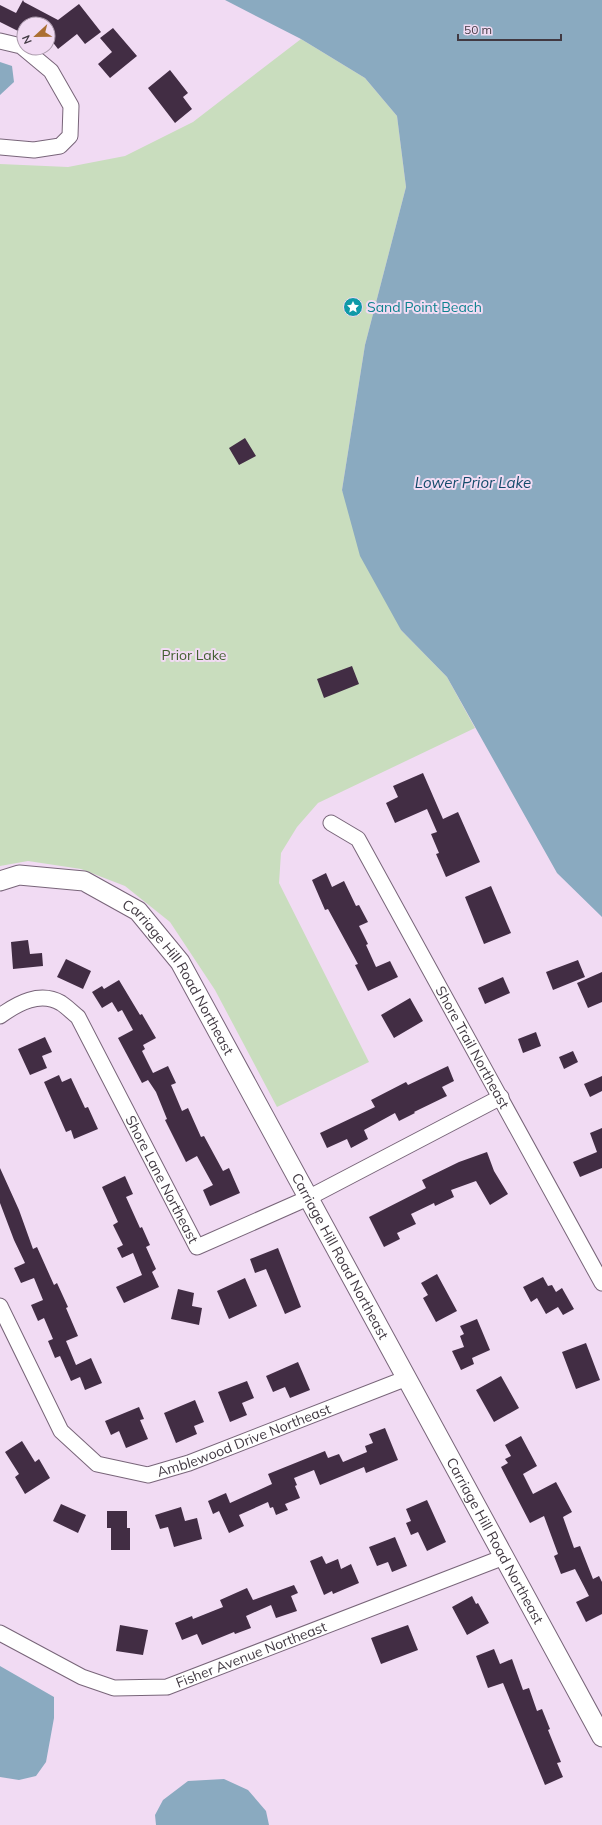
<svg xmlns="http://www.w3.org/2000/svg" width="602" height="1825" viewBox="0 0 602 1825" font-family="Mulish,sans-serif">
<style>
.green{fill:#c9ddbe}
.water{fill:#8aaac0}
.building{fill:#422d44}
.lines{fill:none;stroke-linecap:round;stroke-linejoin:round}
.minor-casing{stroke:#786579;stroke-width:17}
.tertiary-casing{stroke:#786579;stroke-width:21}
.minor{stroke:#fff;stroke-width:15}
.tertiary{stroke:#fff;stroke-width:19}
.labels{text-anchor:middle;stroke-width:4;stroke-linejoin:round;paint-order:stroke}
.culture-label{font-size:14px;fill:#0d838f;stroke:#f1dbf3;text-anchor:start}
.park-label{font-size:14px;fill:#435f31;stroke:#f1dbf3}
.street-label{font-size:14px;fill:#413942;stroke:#f1dbf3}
.water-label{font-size:15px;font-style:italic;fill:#124a6a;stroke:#f1dbf3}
</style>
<rect width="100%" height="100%" fill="#f1dbf3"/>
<path class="green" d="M301 39 365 78 397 116 406 187 365 345 342 490 401 630 447 677 475 728 318 803 297 827 281 853 279 883 369 1062 277 1107 215 990 170 922 125 886 81 869 28 861 0 866V164L68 167 125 156 193 122Z"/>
<path class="water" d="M225 0H602V917L557 873 447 677 401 630 360 556 342 490 365 345 406 187 397 116 365 78 301 39Z
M0 62 12 66 14 82 0 95Z
M0 1666 54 1697V1718L46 1762 36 1776 19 1780 0 1777Z
M224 1779 248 1790 266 1811 269 1825H156L155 1815 163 1800 188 1781Z"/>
<path class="building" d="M23 0 24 2 58 20 79 4 101 32 85 44 77 34 58 49 48 36V24H24V34L0 22V5L16 13Z
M113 28 137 56 110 78 98 64 112 52 100 38Z
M170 70 188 93 183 97 192 109 175 123 148 88Z
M245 438 256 456 239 465 229 448Z
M352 666 359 684 324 698 317 679Z
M423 773 443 819 458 812 480 862 446 877 436 854 439 853 431 834 437 832 427 809 395 823 386 803 398 797 393 786Z
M326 873 332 887 344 881 356 906 359 905 368 922 359 926 368 944 366 945 376 967 390 961 398 977 368 991 355 965 358 964 328 909 325 910 312 880Z
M491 886 511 933 484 944 465 897Z
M28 940 30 954 42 953 43 966 13 969 11 942Z
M66 959 91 971 83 989 57 977Z
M578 960 585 977 553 990 546 972Z
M602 972V1002L588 1008 577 983Z
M503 977 510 993 485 1004 478 988Z
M119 980 140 1015 142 1014 156 1038 143 1045 145 1049 142 1051 153 1073 168 1066 176 1083 171 1085 182 1111 188 1108 201 1137 204 1136 223 1171 229 1168 240 1193 210 1206 203 1190 213 1185 197 1156 186 1162 165 1120 167 1119 156 1092 148 1080 142 1083 118 1038 133 1030 122 1010 118 1012 112 1002 102 1008 92 992 102 986 104 989Z
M410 998 423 1021 394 1038 381 1015Z
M536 1032 541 1046 523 1053 518 1039Z
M45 1037 52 1052 42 1056 47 1068 30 1075 18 1049Z
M573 1051 578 1062 564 1069 559 1057Z
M448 1066 454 1081 442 1087 447 1096 414 1112 415 1113 399 1121 395 1113 364 1130 368 1139 351 1148 347 1139 327 1148 320 1133 375 1107 371 1100 406 1082 408 1085Z
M59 1075 62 1082 71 1078 85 1108 88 1107 98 1129 74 1139 71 1130 66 1132 44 1082Z
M602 1076V1091L590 1097 584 1084Z
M602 1128V1168L580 1177 573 1162 597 1152 590 1133Z
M487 1152 494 1171 508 1194 490 1205 476 1181 451 1190 454 1197 435 1206 434 1203 411 1214 416 1224 397 1233 400 1239 384 1247 369 1217 426 1188 422 1180 459 1162Z
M0 1168 19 1210 33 1249 37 1247 54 1285 57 1283 68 1307 66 1308 78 1336 66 1341 76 1365 91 1358 102 1383 85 1390 80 1377 71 1381 60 1356 55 1358 48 1341 53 1339 44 1318 38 1321 31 1305 43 1300 34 1278 21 1283 14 1268 25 1263 14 1240 0 1203Z
M125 1176 133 1194 126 1197 140 1228 142 1227 150 1245 146 1247 156 1269 152 1272 159 1287 124 1303 116 1287 142 1275 133 1253 122 1258 117 1248 123 1245 113 1225 118 1222 102 1187Z
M278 1248 301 1307 285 1314 266 1269 255 1273 250 1259Z
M437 1274 457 1311 436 1322 423 1298 428 1295 421 1283Z
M543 1277 548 1286 552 1285 556 1292 562 1288 574 1309 563 1315 558 1307 546 1314 537 1298 531 1302 523 1287Z
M245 1278 257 1306 229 1319 217 1291Z
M178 1289 194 1293 192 1306 202 1308 199 1325 171 1319Z
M477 1319 490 1350 472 1358 474 1364 461 1370 452 1351 464 1347 460 1336 464 1334 460 1326Z
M586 1343 600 1380 576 1389 562 1352Z
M298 1362 310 1390 290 1398 285 1387 273 1392 266 1376Z
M501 1376 519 1408 494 1422 476 1390Z
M247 1381 254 1398 242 1403 247 1415 230 1422 218 1392Z
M195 1400 204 1422 194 1426 197 1434 176 1443 164 1413Z
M139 1407 144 1419 140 1420 148 1439 126 1448 119 1431 111 1435 105 1421Z
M385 1428 398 1460 366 1473 364 1467 320 1485 314 1470 294 1478 297 1485 295 1486 300 1498 285 1504 288 1510 276 1515 273 1507 270 1508 268 1502 239 1515 244 1526 229 1533 219 1511 213 1514 208 1501 226 1493 230 1503 272 1484 268 1474 325 1451 328 1458 339 1454 343 1462 367 1452 365 1446 373 1443 369 1434Z
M521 1436 537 1466 523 1474 533 1494 556 1482 572 1512 563 1517 574 1548 580 1546 593 1579 599 1576 602 1582V1614L586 1622 576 1602 589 1596 575 1569 561 1574 554 1556 558 1554 544 1516 530 1523 501 1467 508 1463 505 1459 511 1456 505 1445Z
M22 1441 35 1462 39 1459 50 1478 25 1494 15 1477 19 1474 5 1452Z
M427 1500 446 1542 427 1551 418 1532 411 1535 406 1523 411 1521 406 1509Z
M61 1504 86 1515 78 1533 53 1521Z
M181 1507 185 1521 197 1518 202 1539 174 1547 168 1527 160 1529 155 1515Z
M107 1511H127V1528H130V1550H111V1528H107Z
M395 1537 407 1566 392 1572 388 1562 377 1566 369 1547Z
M322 1556 326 1564 338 1559 341 1569 351 1564 359 1583 333 1594 332 1591 324 1595 310 1561Z
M294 1585 298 1593 291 1596 297 1611 276 1618 271 1605 246 1616 251 1628 235 1634 234 1632 202 1645 197 1634 182 1640 175 1623 192 1616 193 1619 223 1607 220 1600 247 1588 253 1600Z
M472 1596 476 1604 478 1603 489 1623 467 1635 452 1607Z
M120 1625 148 1630 143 1655 116 1651Z
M408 1625 418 1650 381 1664 371 1638Z
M494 1649 500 1664 512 1659 523 1690 529 1688 537 1711 542 1709 550 1729 548 1730 561 1762 557 1763 563 1777 545 1785 503 1683 488 1688 476 1656Z"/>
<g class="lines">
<g class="minor-casing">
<g id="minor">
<path d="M0 41 21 46 51 71 71 106 70 136 60 146 34 150 0 147"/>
<path id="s1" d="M331 823 358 839 602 1283"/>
<path id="s2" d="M0 1016C18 1003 40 991 61 1003 67 1007 73 1013 78 1017L197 1247 308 1198 501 1097"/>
<path id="s3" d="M0 1306 61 1431 97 1464 148 1475 189 1463 407 1378"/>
<path id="s4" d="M0 1633 82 1677 114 1688 167 1687 504 1557"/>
</g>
</g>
<g class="tertiary-casing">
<g id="tertiary">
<path id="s5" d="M0 881 19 875 84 881 138 911 180 962 602 1737"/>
</g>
</g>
<use href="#minor" class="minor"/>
<use href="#tertiary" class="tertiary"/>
</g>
<defs>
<g id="sight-disc" transform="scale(1)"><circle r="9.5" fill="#0f9aa8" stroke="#f1dbf3"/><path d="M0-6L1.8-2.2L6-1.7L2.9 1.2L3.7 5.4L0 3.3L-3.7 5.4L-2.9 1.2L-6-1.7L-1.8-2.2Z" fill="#fff"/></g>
</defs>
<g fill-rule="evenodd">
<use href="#sight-disc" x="353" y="307"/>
</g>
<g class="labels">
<g class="culture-label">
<text x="367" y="312">Sand Point Beach</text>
</g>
<g class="park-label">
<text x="194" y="660">Prior Lake</text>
</g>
<g class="street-label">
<text dy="5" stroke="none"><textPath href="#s5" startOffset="224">Carriage Hill Road Northeast</textPath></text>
<text dy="5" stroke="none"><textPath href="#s1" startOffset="269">Shore Trail Northeast</textPath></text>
<text dy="5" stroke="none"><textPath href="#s2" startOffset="271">Shore Lane Northeast</textPath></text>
<text dy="5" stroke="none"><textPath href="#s5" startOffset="548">Carriage Hill Road Northeast</textPath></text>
<text dy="5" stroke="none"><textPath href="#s3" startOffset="342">Amblewood Drive Northeast</textPath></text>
<text dy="5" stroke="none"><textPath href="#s5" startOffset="872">Carriage Hill Road Northeast</textPath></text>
<text dy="5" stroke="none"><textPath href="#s4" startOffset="270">Fisher Avenue Northeast</textPath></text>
</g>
<g class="water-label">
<text x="473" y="488">Lower Prior Lake</text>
</g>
</g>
<g transform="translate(36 36) rotate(248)"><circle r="19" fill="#f1dbf3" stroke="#ab9aac"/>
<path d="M0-3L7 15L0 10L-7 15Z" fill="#ab6f32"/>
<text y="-6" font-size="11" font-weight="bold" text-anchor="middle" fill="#413942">N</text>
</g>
<path d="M458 34v6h103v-6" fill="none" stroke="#413942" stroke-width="2"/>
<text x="464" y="34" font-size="12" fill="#413942" stroke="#f1dbf3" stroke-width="3" paint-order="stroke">50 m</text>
</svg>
